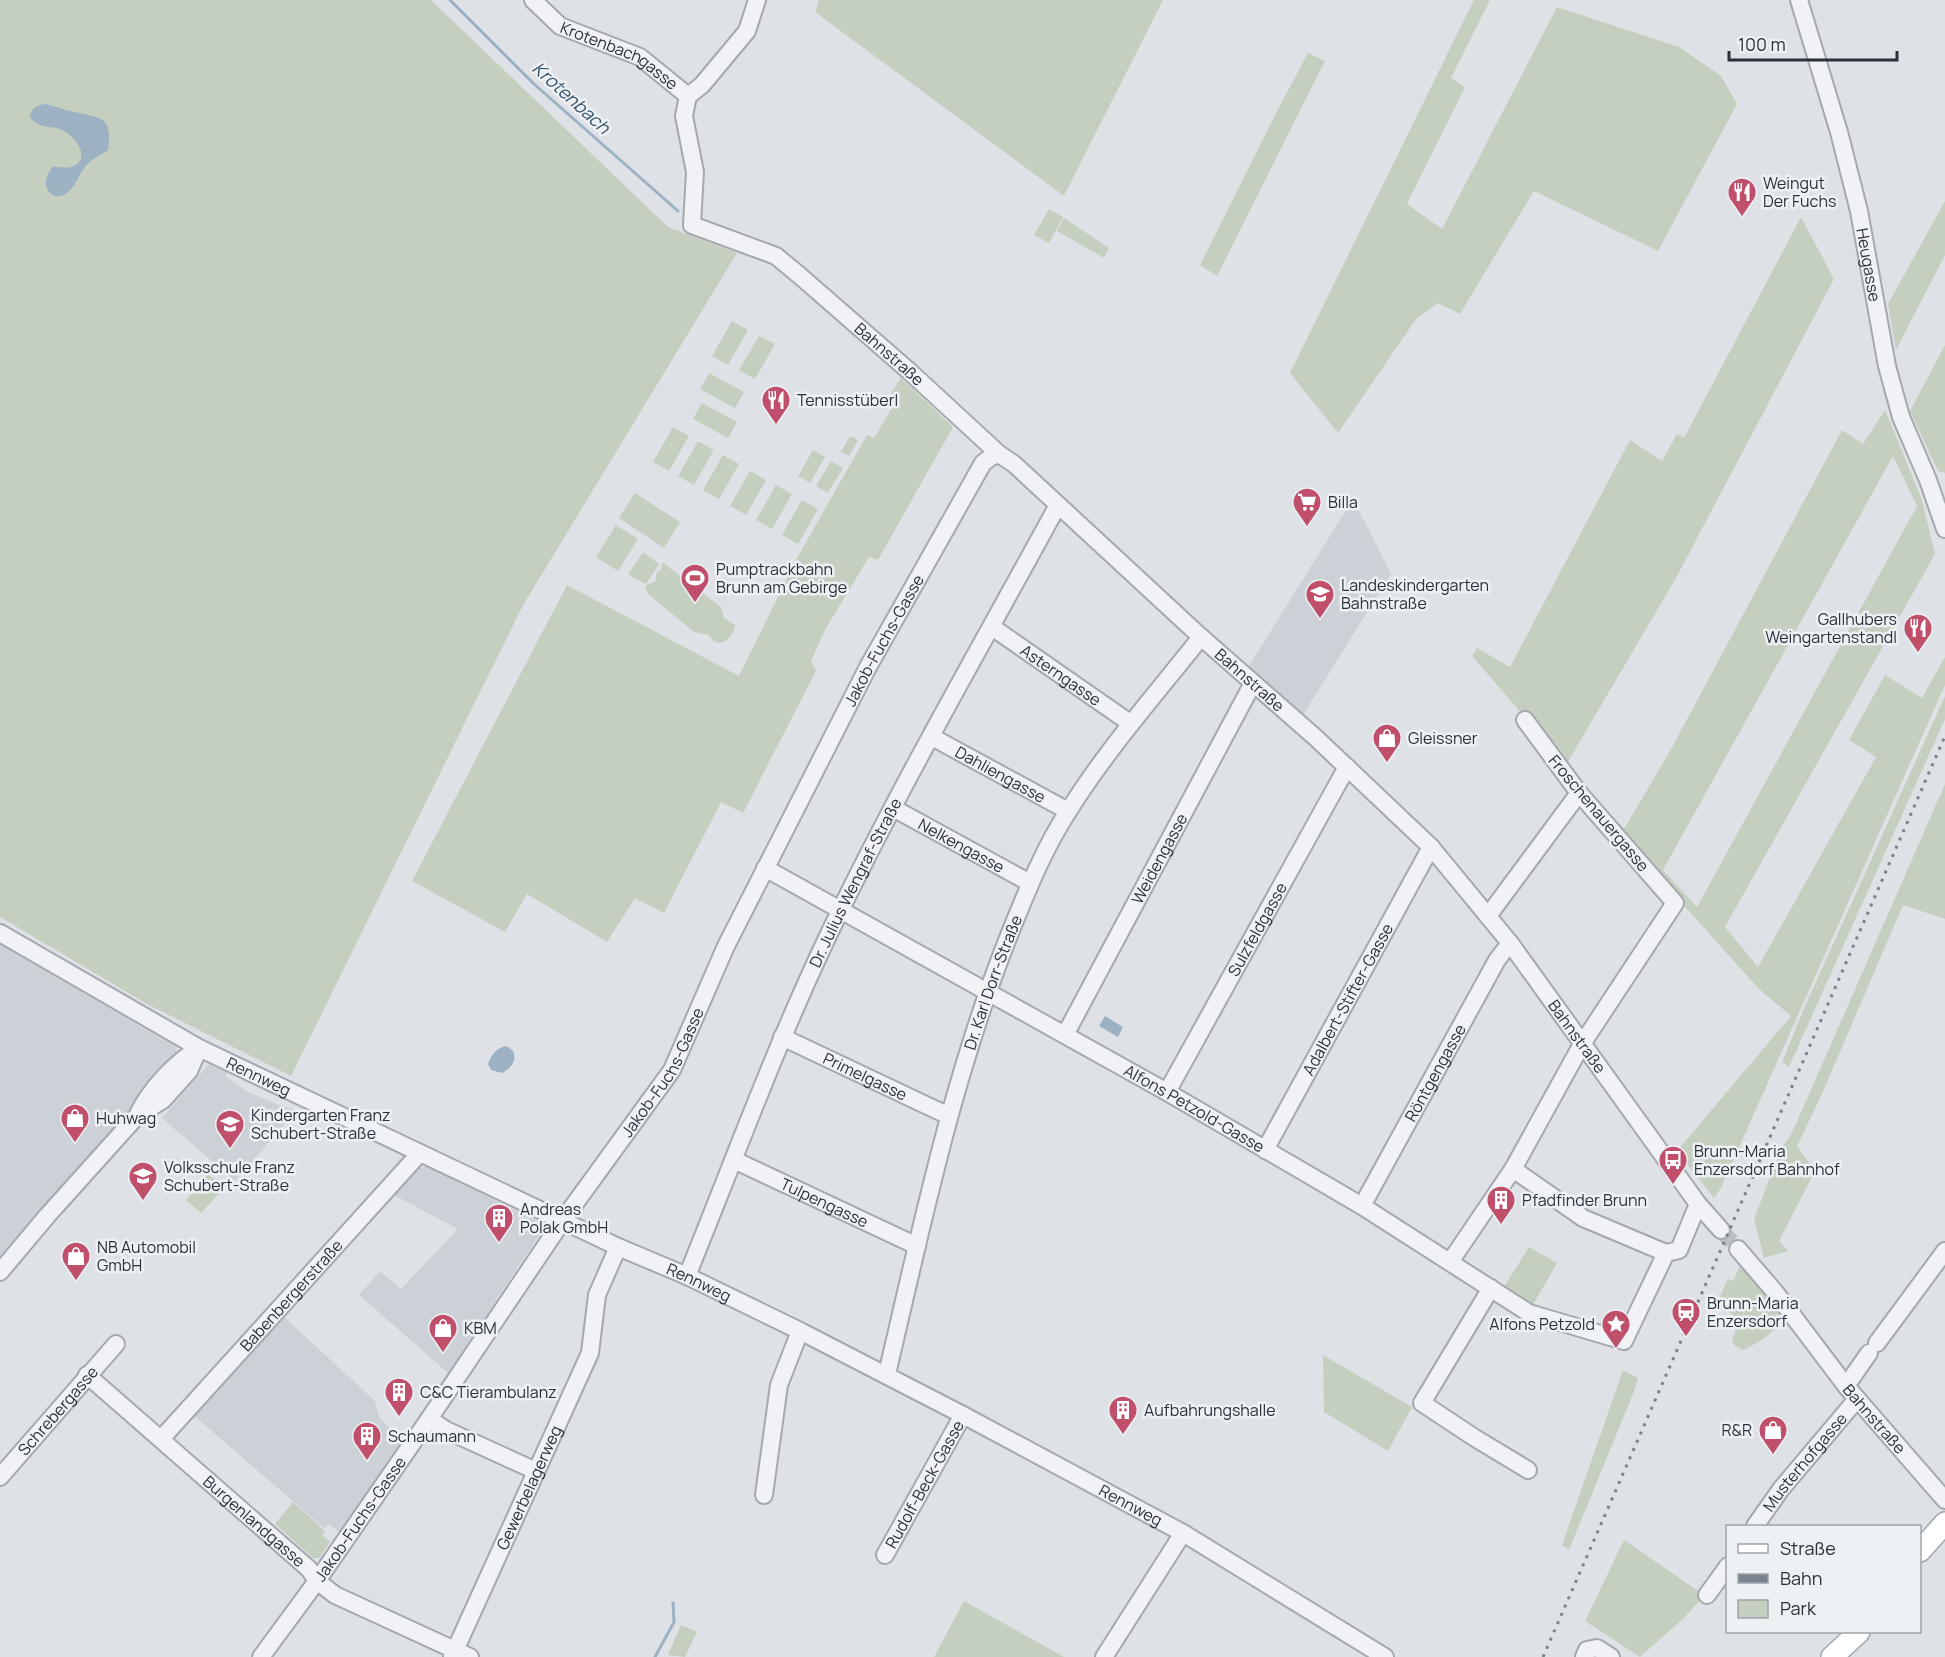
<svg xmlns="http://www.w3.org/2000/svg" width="1945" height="1657" viewBox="0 0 1945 1657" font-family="Manrope,sans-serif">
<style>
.built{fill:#ccd1d7}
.green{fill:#c5cfc0;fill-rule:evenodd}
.water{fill:#9cb2c3}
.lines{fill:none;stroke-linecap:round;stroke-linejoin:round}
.stream{stroke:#9cb2c3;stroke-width:3}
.minor-tunnel{stroke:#babfc4;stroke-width:16;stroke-dasharray:16 8;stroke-linecap:butt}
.minor-casing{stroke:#a4a9af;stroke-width:20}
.major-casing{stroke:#9fa7b0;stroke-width:24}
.minor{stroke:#f0f2f5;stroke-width:16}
.major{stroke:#fff;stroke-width:21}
.rail{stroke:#79838e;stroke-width:3;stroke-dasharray:3 6;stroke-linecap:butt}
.labels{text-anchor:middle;stroke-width:5;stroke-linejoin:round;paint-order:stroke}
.street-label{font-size:16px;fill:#29313b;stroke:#edf1f4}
.poi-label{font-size:16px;fill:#29313b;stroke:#edf1f4;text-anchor:start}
.water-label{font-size:18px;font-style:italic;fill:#37536b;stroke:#edf1f4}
</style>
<rect width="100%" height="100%" fill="#dee2e6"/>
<path class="built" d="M1353 499 1391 574 1303 715 1249 666Z
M0 944 176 1047 177 1056 0 1259Z
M209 1064 226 1072V1077L248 1092 283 1107 297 1110 235 1181 162 1118Z
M427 1167 546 1225 448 1373 359 1295 380 1271 401 1289 458 1229 392 1194 417 1168Z
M283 1316 375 1401 379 1417 403 1443 340 1532 328 1524 324 1528 191 1413Z"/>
<path class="green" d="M0 0H431L668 227 737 253 522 607 291 1076 147 1004 0 917Z
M819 0H1163L1064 196 815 12Z
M1474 0H1490L1451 78 1465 87 1407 204 1442 229 1557 7 1679 47 1721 76 1737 104 1658 251 1534 191 1460 314 1438 303 1416 319 1338 433 1290 373Z
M1308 53 1325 61 1217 276 1200 265 1277 111Z
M1945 201V255L1896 350 1888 304Z
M1049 209 1063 217 1049 243 1034 235Z
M1801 217 1834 279 1676 578 1566 765 1624 829 1670 751 1842 430 1863 444 1885 410 1922 500 1935 554 1725 927 1758 967 1876 757 1849 740 1885 675 1922 698 1945 657V685L1721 1188 1714 1198 1677 1151 1791 1016 1759 989 1579 789 1524 716 1472 656 1477 648 1510 667 1630 440 1662 461 1677 434 1684 438ZM1893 456 1917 506 1697 907 1663 870Z
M1064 218 1109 248 1104 258 1057 231Z
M732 321 748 330 728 365 712 356Z
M759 336 775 344 755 379 739 370Z
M1945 345V473L1938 471 1910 411Z
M709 373 744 392 735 408 700 389Z
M901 378 953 427 878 560 869 557 826 628 811 661 816 671 743 813 721 802 664 913 635 898 607 942 527 894 505 932 412 881 567 585 739 676 797 558 867 435 874 438 898 398 891 393Z
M702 403 737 422 728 438 693 419Z
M673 427 689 436 669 471 653 462Z
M850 436 858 440 849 456 841 452Z
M698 441 714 450 694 485 678 476Z
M813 450 825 457 810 483 798 476Z
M723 455 739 464 719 499 703 490Z
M831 461 843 468 828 493 816 486Z
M750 471 766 480 746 515 730 506Z
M776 485 792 494 772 529 756 520Z
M635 493 680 522 664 548 619 518Z
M802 500 818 509 798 544 782 535Z
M616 525 638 539 618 571 596 557Z
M643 552 659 564 646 584 630 576 629 573Z
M662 562 721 607 724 618 735 625C733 640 717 651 709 635L694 632 648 594 645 586 656 581V573L661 570Z
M1945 696V719L1789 1067 1782 1062 1806 1004Z
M1945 784V919L1903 905 1821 1096 1797 1146 1815 1171 1779 1241 1788 1251 1764 1258 1754 1219 1781 1149 1792 1133Z
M208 1174 224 1188 201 1213 186 1200Z
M1529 1247 1557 1263 1533 1305 1504 1287Z
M1741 1264 1778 1313C1782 1332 1757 1343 1743 1350L1735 1346 1732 1341 1736 1328 1734 1316 1717 1303 1728 1279 1733 1281Z
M1323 1355 1412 1407 1388 1451 1324 1412Z
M1623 1370 1638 1378 1635 1389 1569 1550 1562 1545Z
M293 1502 325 1531 322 1535 330 1542 319 1558H313L275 1524Z
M1624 1540 1704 1595 1685 1617 1640 1657 1585 1621Z
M964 1601 1064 1657H934Z
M681 1625 697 1632 685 1657 668 1655Z"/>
<path class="water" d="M46 104C57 107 68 111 79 113 105 118 112 120 108 150 101 155 90 160 85 167 77 177 72 198 55 196 51 195 47 190 46 185 45 180 49 172 52 167 58 166 65 169 71 167 92 160 77 138 64 131 52 124 41 131 30 117 31 107 38 105 46 104Z
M1105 1016 1123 1027 1118 1037 1099 1026Z
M506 1046C521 1053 514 1067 502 1073L491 1070 488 1064C491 1055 496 1048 506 1046Z"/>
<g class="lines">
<path class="stream" d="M450 0 534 84 678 211
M655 1657 674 1622 673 1603"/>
<path class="minor-tunnel" d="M1721 1230 1738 1249"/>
<g class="minor-casing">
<g id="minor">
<path id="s1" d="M533 0 560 26 640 57 688 96"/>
<path id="s2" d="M1799 0 1839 132 1859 211 1887 366 1901 417 1928 480 1945 529"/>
<path id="s3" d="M688 96 684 116 695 172 692 225 776 256 799 275 909 371 999 454 1014 464 1201 637 1316 738 1431 847 1510 943 1698 1204 1721 1230"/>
<path d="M688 96 702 85 747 31 757 0"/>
<path id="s4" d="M992 627 1130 723"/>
<path id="s5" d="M932 737 1068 811"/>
<path id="s6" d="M893 808 1030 883"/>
<path id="s7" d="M765 868 1167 1092 1362 1206 1529 1313 1624 1341 1666 1253"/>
<path d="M1488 916 1579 793"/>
<path id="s8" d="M0 933 199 1048 618 1247 687 1276 800 1331 963 1415 1183 1533 1385 1657"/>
<path id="s9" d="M1065 1035 1253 683"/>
<path id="s10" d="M782 1037 949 1116"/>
<path id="s11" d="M1167 1092 1347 767"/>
<path d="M139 1112C152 1087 175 1063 199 1048"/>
<path id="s12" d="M1265 1150 1431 847"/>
<path id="s13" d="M734 1160 917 1246"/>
<path d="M1513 1169 1583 1218 1666 1253"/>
<path id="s14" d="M1362 1206 1497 960 1510 943"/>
<path id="s15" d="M1738 1249 1775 1292 1846 1386 1945 1500"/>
<path d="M1666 1253 1679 1250 1698 1204"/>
<path d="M1450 1262 1513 1169 1582 1044 1675 903 1579 793 1525 720"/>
<path d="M0 1272 47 1216 137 1116 163 1100 189 1071 199 1048"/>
<path id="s16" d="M687 1276C737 1153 782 1028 841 909 908 772 985 639 1058 505"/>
<path d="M1491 1288 1422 1403 1475 1438 1528 1470"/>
<path d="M1877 1343 1945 1251"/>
<path id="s17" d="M887 1374C922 1225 953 1075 1010 933 1027 891 1044 848 1069 810 1108 748 1156 694 1201 637"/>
<path id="s18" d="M87 1375 309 1569 317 1581 335 1595 470 1657"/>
<path d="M1846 1386 1869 1353"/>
<path d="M429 1419 446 1430 536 1471"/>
<path id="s19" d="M161 1439 420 1153"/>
<path id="s20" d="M0 1477 116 1344"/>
<path d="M764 1495 779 1385 800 1331"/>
<path id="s21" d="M1755 1526 1781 1489 1857 1399"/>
<path id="s22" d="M885 1555 963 1415"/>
<path d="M1707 1595 1728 1566"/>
<path id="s23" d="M261 1657 317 1581 429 1419 563 1220 672 1070 726 946 868 667 983 463 991 457 999 454"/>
<path id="s24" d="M452 1657 590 1353 597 1295 618 1247"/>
<path d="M1104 1657 1183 1533"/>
<path d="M1584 1657 1587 1650 1597 1648 1611 1657"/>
</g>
</g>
<g class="major-casing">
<path id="major" d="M1920 1551 1945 1523
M1832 1657 1859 1632"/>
</g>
<use href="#minor" class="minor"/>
<use href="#major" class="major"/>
<path class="rail" d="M1543 1657 1945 736"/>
</g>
<defs>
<g id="restaurant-pin" transform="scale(1.5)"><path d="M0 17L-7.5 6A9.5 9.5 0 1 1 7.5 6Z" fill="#bf4f6a" stroke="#edf1f4"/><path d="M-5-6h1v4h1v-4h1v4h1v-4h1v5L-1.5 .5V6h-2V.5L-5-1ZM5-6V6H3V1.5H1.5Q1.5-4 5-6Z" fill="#fff"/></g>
<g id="supermarket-pin" transform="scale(1.5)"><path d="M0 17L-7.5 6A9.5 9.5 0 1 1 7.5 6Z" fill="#bf4f6a" stroke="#edf1f4"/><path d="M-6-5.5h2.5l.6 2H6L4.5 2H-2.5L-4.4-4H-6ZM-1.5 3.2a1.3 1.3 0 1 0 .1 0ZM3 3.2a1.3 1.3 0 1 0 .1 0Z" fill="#fff"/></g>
<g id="stadium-pin" transform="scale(1.5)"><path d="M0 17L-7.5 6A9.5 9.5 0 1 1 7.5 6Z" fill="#bf4f6a" stroke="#edf1f4"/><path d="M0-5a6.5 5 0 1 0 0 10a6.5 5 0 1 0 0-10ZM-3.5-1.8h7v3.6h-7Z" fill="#fff"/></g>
<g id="school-pin" transform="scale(1.5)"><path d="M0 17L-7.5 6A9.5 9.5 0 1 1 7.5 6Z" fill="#bf4f6a" stroke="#edf1f4"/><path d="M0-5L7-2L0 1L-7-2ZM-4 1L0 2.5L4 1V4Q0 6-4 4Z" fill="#fff"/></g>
<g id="shop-pin" transform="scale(1.5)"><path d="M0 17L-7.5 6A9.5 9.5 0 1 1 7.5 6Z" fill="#bf4f6a" stroke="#edf1f4"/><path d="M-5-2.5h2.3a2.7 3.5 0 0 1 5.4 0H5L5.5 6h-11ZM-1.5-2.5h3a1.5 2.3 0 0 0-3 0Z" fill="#fff"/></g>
<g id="bus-pin" transform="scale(1.5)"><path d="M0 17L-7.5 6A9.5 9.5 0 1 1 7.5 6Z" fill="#bf4f6a" stroke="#edf1f4"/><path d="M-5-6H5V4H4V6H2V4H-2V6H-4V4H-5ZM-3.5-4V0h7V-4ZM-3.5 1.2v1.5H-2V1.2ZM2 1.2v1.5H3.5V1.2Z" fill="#fff"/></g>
<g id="building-pin" transform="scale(1.5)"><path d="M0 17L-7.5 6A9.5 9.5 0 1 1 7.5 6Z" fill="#bf4f6a" stroke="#edf1f4"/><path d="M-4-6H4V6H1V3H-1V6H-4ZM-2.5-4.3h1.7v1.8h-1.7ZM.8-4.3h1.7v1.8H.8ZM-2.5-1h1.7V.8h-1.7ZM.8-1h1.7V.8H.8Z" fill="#fff"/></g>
<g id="station-pin" transform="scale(1.5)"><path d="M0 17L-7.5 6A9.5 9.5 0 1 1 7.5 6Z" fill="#bf4f6a" stroke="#edf1f4"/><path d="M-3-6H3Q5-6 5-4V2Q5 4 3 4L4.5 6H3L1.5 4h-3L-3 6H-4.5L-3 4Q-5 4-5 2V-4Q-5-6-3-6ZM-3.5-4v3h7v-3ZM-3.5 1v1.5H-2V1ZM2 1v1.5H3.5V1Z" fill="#fff"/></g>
<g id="sight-pin" transform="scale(1.5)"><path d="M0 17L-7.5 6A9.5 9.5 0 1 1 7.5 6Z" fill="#bf4f6a" stroke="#edf1f4"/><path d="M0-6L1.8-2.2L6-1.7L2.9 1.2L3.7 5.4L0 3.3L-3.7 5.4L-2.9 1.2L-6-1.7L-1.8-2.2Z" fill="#fff"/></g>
</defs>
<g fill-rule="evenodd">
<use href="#restaurant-pin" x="1742" y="192"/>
<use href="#restaurant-pin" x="776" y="400"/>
<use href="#supermarket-pin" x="1307" y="502"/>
<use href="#stadium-pin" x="695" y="578"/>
<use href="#school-pin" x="1320" y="594"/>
<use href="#restaurant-pin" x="1918" y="628"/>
<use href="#shop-pin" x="1387" y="738"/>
<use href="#shop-pin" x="75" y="1118"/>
<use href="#school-pin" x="230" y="1124"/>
<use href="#bus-pin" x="1673" y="1160"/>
<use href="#school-pin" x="143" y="1176"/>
<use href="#building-pin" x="1501" y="1200"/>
<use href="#building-pin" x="499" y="1218"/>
<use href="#shop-pin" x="76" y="1256"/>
<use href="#station-pin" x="1686" y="1312"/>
<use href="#sight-pin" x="1616" y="1324"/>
<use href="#shop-pin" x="443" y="1328"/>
<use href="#building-pin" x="399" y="1392"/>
<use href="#building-pin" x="1123" y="1410"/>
<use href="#shop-pin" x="1773" y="1430"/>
<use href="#building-pin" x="367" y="1436"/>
</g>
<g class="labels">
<g class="street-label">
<text dy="6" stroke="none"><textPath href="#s1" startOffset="104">Krotenbachgasse</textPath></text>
<text dy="6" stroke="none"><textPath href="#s2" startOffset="274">Heugasse</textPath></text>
<text dy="6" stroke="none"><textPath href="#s3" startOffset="370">Bahnstraße</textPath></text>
<text dy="6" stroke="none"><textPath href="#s23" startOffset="1196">Jakob-Fuchs-Gasse</textPath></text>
<text dy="6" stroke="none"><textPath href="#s4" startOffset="84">Asterngasse</textPath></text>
<text dy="6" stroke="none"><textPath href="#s3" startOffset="856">Bahnstraße</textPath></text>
<text dy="6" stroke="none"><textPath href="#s5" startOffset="78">Dahliengasse</textPath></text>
<text transform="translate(1599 813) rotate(50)" y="6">Froschenauergasse</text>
<text dy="6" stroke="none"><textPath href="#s6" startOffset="78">Nelkengasse</textPath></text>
<text dy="6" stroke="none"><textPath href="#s9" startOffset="200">Weidengasse</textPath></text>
<text dy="6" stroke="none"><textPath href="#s16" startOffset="428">Dr. Julius Wengraf-Straße</textPath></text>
<text dy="6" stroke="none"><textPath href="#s11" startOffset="186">Sulzfeldgasse</textPath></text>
<text dy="6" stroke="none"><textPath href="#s17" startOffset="406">Dr. Karl Dorr-Straße</textPath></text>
<text dy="6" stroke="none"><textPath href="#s12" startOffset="172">Adalbert-Stifter-Gasse</textPath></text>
<text dy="6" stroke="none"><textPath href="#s3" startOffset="1342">Bahnstraße</textPath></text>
<text dy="6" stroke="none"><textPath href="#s23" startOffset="710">Jakob-Fuchs-Gasse</textPath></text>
<text dy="6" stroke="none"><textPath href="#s14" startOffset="152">Röntgengasse</textPath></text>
<text dy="6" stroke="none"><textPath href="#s8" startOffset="296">Rennweg</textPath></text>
<text dy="6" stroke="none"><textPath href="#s10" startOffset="92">Primelgasse</textPath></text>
<text dy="6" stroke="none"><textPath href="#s7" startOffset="492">Alfons Petzold-Gasse</textPath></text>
<text dy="6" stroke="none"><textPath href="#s13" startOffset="100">Tulpengasse</textPath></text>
<text dy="6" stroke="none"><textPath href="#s8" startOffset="782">Rennweg</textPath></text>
<text dy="6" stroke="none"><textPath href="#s19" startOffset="194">Babenbergerstraße</textPath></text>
<text dy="6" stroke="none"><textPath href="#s20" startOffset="88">Schrebergasse</textPath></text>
<text dy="6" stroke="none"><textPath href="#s15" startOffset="218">Bahnstraße</textPath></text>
<text dy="6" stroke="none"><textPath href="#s21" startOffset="81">Musterhofgasse</textPath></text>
<text dy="6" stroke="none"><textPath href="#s22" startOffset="81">Rudolf-Beck-Gasse</textPath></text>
<text dy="6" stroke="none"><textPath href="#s24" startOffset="186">Gewerbelagerweg</textPath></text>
<text dy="6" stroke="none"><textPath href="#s8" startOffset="1268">Rennweg</textPath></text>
<text dy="6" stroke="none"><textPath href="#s23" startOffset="170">Jakob-Fuchs-Gasse</textPath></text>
<text dy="6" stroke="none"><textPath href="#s18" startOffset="222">Burgenlandgasse</textPath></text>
</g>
<g class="poi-label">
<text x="1763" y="189">Weingut<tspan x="1763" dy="18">Der Fuchs</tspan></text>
<text x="797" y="406">Tennisstüberl</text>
<text x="1328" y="508">Billa</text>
<text x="716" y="575">Pumptrackbahn<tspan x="716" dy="18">Brunn am Gebirge</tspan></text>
<text x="1341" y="591">Landeskindergarten<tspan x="1341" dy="18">Bahnstraße</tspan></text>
<text x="1897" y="625" text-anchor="end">Gallhubers<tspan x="1897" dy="18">Weingartenstandl</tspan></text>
<text x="1408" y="744">Gleissner</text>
<text x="251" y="1121">Kindergarten Franz<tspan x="251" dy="18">Schubert-Straße</tspan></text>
<text x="96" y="1124">Huhwag</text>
<text x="1694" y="1157">Brunn-Maria<tspan x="1694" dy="18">Enzersdorf Bahnhof</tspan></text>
<text x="164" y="1173">Volksschule Franz<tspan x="164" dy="18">Schubert-Straße</tspan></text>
<text x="1522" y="1206">Pfadfinder Brunn</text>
<text x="520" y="1215">Andreas<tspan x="520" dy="18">Polak GmbH</tspan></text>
<text x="97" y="1253">NB Automobil<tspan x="97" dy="18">GmbH</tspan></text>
<text x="1707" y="1309">Brunn-Maria<tspan x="1707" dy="18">Enzersdorf</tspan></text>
<text x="1595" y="1330" text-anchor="end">Alfons Petzold</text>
<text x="464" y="1334">KBM</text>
<text x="420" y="1398">C&amp;C Tierambulanz</text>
<text x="1144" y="1416">Aufbahrungshalle</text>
<text x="1752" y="1436" text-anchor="end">R&amp;R</text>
<text x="388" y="1442">Schaumann</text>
</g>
<g class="water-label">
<text transform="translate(571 98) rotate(42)" y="6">Krotenbach</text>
</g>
</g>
<rect x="1726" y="1525" width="195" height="108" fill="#edf1f4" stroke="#9fa4aa" stroke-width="1.5"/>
<rect x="1738" y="1544" width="30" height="9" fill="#ffffff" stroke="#9fa4aa" stroke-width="1.5"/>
<text x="1780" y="1555" font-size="18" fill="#29313b">Straße</text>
<rect x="1738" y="1574" width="30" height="9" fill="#79838e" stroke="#9fa4aa" stroke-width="1.5"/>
<text x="1780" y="1585" font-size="18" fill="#29313b">Bahn</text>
<rect x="1738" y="1600" width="30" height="18" fill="#c5cfc0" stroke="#9fa4aa" stroke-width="1.5"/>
<text x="1780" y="1615" font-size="18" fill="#29313b">Park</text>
<path d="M1729 51v9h168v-9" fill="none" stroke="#29313b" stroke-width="3"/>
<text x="1738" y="51" font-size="18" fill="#29313b" stroke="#edf1f4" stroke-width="4.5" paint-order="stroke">100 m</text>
</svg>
